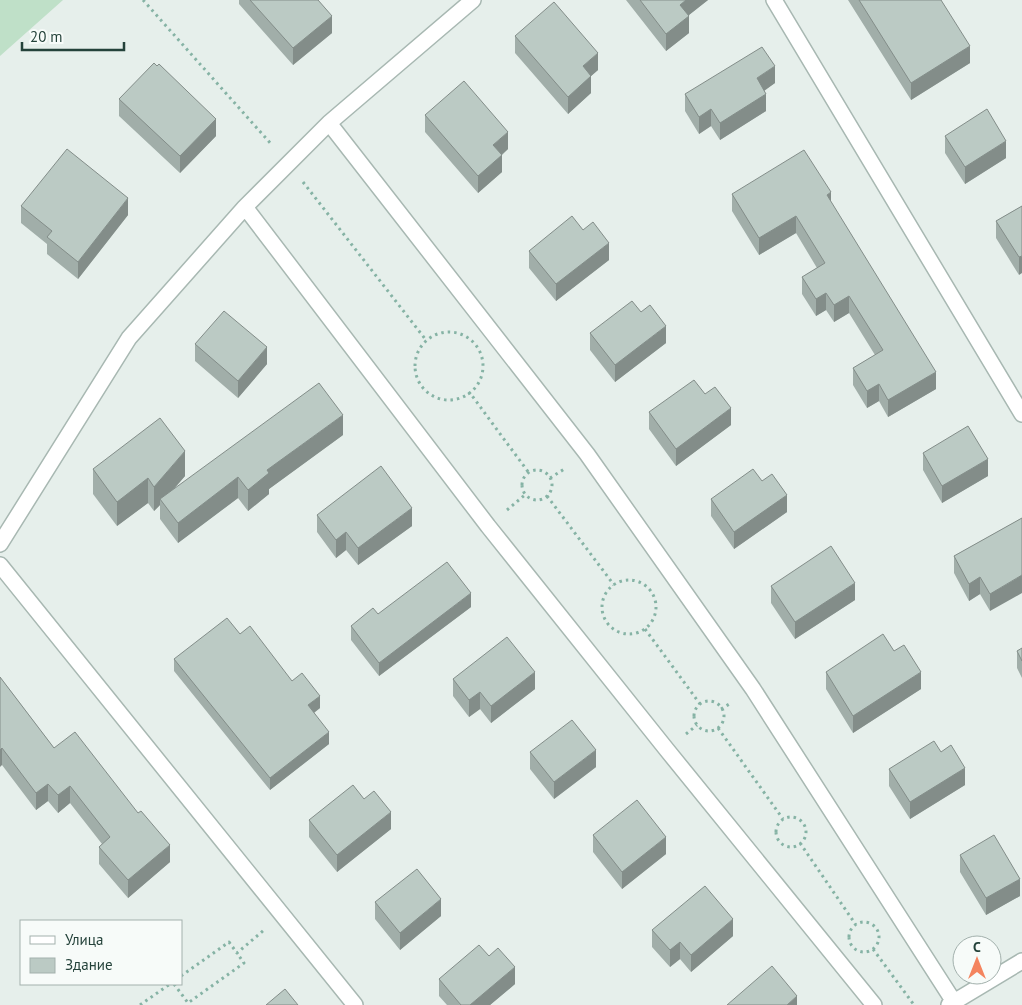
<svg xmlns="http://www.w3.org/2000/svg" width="1022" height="1005" viewBox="0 0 1022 1005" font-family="'PT Sans',sans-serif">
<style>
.green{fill:#bfe0c8}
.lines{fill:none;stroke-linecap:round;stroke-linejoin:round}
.minor-casing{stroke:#a8b8b2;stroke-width:18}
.path{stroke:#86b3a5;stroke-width:3;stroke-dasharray:2.5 4;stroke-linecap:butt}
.minor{stroke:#fff;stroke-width:15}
.wall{fill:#a1aea9}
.shaded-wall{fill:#838d89}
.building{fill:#bbcac4;stroke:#838d89}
</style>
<rect width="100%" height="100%" fill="#e6efeb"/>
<path class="green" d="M0 0H63L0 56Z"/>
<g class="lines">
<g class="minor-casing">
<path id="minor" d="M774 0 1022 414
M329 123 587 454 753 689 956 1005
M245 207 488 526 667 750 874 1005
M0 544 129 338 245 207 329 123 473 0
M0 565 355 1005
M949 1005 1022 961"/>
</g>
<path class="path" d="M143 0 272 145
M303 182 426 340
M415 366a34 34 0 1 1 68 0a34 34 0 1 1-68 0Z
M468 394 470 393 529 473
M522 485a15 15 0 1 1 30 0a15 15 0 1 1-30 0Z
M550 478 566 468
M547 496 614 585
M507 510 526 494
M602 607a27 27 0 1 1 54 0a27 27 0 1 1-54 0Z
M645 629 700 704
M694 716a15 15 0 1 1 30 0a15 15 0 1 1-30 0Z
M721 709 731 703
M718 728 783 819
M686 734 697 725
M776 832a15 15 0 1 1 30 0a15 15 0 1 1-30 0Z
M800 843 856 925
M849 937a15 15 0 1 1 30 0a15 15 0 1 1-30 0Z
M873 949 914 1005
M181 976 229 942 237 953 264 930
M174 984 188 1003 244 963 237 953
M140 1005 170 984"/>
<use href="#minor" class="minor"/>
</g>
<path class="wall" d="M239 0H318L332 33 293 65 239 4Z
M626 0H708L689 15V33L666 51Z
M848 0H941L970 63 911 100Z
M515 36 598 70 591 76V93L568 114 515 53Z
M157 66 216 136 180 173 119 116V99Z
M775 83 764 90 766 111 720 140 711 126 699 134 685 111V94Z
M425 115 508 149 502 155V172L478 193 425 132Z
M945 136 1006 158 965 184 945 153Z
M732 194 831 203 936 389 888 417 879 401 867 408 853 385V368L875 355 849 313 834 322 826 310 816 316 802 294V277L817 268 796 233 759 255 732 211Z
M21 206 128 215 78 279 47 254V244L21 223Z
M1022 206 1019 275 996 238V221Z
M583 230 609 260 556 301 529 268V251Z
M590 333 666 343 615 382 590 350Z
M195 344 267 364 238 398 195 361Z
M705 394 731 425 676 466 649 429V412Z
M343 435 269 489V494L248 511 238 498 178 543 160 519V505L154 511 148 503 117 526 93 494V469L185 476 175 488Z
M923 453 988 476 942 503 923 470Z
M762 481 787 512 734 549 711 516V499Z
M317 515 412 526 358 565 346 550 336 558 317 532Z
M1022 518 990 611 980 594 969 601 954 573V556Z
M771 586 855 600 795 639 771 603Z
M471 607 379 676 351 640V626L378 614Z
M240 634 292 681 320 708 314 713 329 744 270 790 174 671V659Z
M1022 648V678L1017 668V651Z
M894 651 921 689 853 733 826 689V672Z
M0 677 54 748 170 862 128 898 99 864V847L102 844 70 803 58 813 48 801 36 810 2 765Z
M453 679 535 689 491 723 480 709 469 717 453 696Z
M530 752 596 767 554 799 530 769Z
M941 752 965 785 910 819 889 786V769Z
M364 799 391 829 337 872 309 837V820Z
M593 835 666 854 622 889 593 852Z
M960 855 1020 896 986 915 960 872Z
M375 902 441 916 400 950 375 919Z
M652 930 733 936 691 972 680 959 670 967 652 947Z
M489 956 515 984 490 1005H447L439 996V979Z"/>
<path class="shaded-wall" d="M686 0H708L680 22V5Z
M332 16V33L293 65V48Z
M689 16V33L666 51V34Z
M970 46V63L911 100V83Z
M598 53V70L583 83V66Z
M775 66V83L757 96V78Z
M591 76V93L568 114V97Z
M766 94V111L720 140V123Z
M711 109V126L699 134V117Z
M216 119V136L180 173V156Z
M508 132V149L493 162V145Z
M1006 141V158L965 184V167Z
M502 155V172L478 193V176Z
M831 192V209L827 195Z
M128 198V215L78 279V262Z
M796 216V233L759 255V238Z
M609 243V260L556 301V284Z
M1022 256V273L1019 275V257Z
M826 293V310L816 316V299Z
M849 296V313L834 322V305Z
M666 326V343L615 382V365Z
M267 347V364L238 398V381Z
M936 372V389L888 417V400Z
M879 384V401L867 408V391Z
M731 408V425L676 466V449Z
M343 415V435L269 489V494L248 511V490L267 470Z
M185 451V476L162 502 160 499V505L154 511V487Z
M988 459V476L942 503V486Z
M238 477V498L178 543V523Z
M148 478V503L117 526V502Z
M787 495V512L734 549V532Z
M412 508V526L358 565V548Z
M346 532V550L336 558V540Z
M1022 575V593L990 611V594Z
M980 577V594L969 601V584Z
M855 583V600L795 639V622Z
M471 593V607L379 676V663Z
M535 672V689L491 723V706Z
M921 672V689L853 733V716Z
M480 692V709L469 717V700Z
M320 696V708L308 717V705Z
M329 732V744L270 790V778Z
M2 748V765L0 767V750Z
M596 750V767L554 799V782Z
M965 768V785L910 819V802Z
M48 784V801L36 810V793Z
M70 786V803L58 813V795Z
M391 812V829L337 872V855Z
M666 837V854L622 889V872Z
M170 845V862L128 898V880Z
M1020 879V896L986 915V898Z
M441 899V916L400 950V933Z
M733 919V936L691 972V955Z
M680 942V959L670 967V950Z
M515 967V984L490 1005H470Z
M797 996V1005H787Z"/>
<path class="building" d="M250 0H318L332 16 293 48Z
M640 0H686L680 5 689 16 666 34Z
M859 0H941L970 46 911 83Z
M554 2 598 53 583 66 591 76 568 97 515 36Z
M762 47 775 66 757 78 766 94 720 123 711 109 699 117 685 94Z
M154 63 157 66 159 64 216 119 180 156 119 99Z
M464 81 508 132 493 145 502 155 478 176 425 115Z
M987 109 1006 141 965 167 945 136Z
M67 149 128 198 78 262 47 237 52 231 21 206Z
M804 150 831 192 827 195 936 372 888 400 879 384 867 391 853 368 883 350 849 296 834 305 826 293 816 299 802 277 825 263 796 216 759 238 732 194Z
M1022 206V256L1019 257 996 221Z
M572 216 583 230 593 222 609 243 556 284 529 251Z
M632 301 641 312 650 305 666 326 615 365 590 333Z
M224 311 267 347 238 381 195 344Z
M694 380 705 394 715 387 731 408 676 449 649 412Z
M319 383 343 415 267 470 269 473 248 490 238 477 178 523 160 499Z
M160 418 185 451 154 487 148 478 117 502 93 469Z
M968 426 988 459 942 486 923 453Z
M381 466 412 508 358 548 346 532 336 540 317 515Z
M753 469 762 481 772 474 787 495 734 532 711 499Z
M1022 518V575L990 594 980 577 969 584 954 556Z
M831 546 855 583 795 622 771 586Z
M447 562 471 593 379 663 351 626 373 608 378 614Z
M227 618 240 634 250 626 292 681 302 673 320 696 308 705 329 732 270 778 174 659Z
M883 634 894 651 904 645 921 672 853 716 826 672Z
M507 637 535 672 491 706 480 692 469 700 453 679Z
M1022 648V661L1017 651Z
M0 677 54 748 75 732 138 813 141 811 170 845 128 880 99 847 110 837 70 786 58 795 48 784 36 793 2 748 0 750Z
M572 720 596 750 554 782 530 752Z
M934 741 941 752 951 745 965 768 910 802 889 769Z
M353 785 364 799 374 791 391 812 337 855 309 820Z
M637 800 666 837 622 872 593 835Z
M994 835 1020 879 986 898 960 855Z
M417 869 441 899 400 933 375 902Z
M705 886 733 919 691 955 680 942 670 950 652 930Z
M479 945 489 956 498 948 515 967 470 1005H461L439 979Z
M772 966 797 996 787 1005H727Z
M285 989 298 1005H266Z"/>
<rect x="20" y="920" width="162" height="65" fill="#f7fbf9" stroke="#a3b1ad"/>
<rect x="30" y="936" width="25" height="8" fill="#ffffff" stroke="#a3b1ad"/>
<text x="65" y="945" font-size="15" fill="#24423a">Улица</text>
<rect x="30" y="958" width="25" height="15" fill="#bbcac4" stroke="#a3b1ad"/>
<text x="65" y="970" font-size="15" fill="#24423a">Здание</text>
<g transform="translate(977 960)"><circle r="24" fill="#f7fbf9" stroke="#a3b1ad"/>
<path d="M0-4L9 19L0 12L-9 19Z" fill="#f4845f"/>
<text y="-8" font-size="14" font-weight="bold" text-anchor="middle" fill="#24423a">С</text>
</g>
<path d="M22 42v8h102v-8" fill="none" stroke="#24423a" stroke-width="2.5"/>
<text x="30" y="42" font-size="15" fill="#24423a" stroke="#f7fbf9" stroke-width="4" paint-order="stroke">20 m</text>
</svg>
